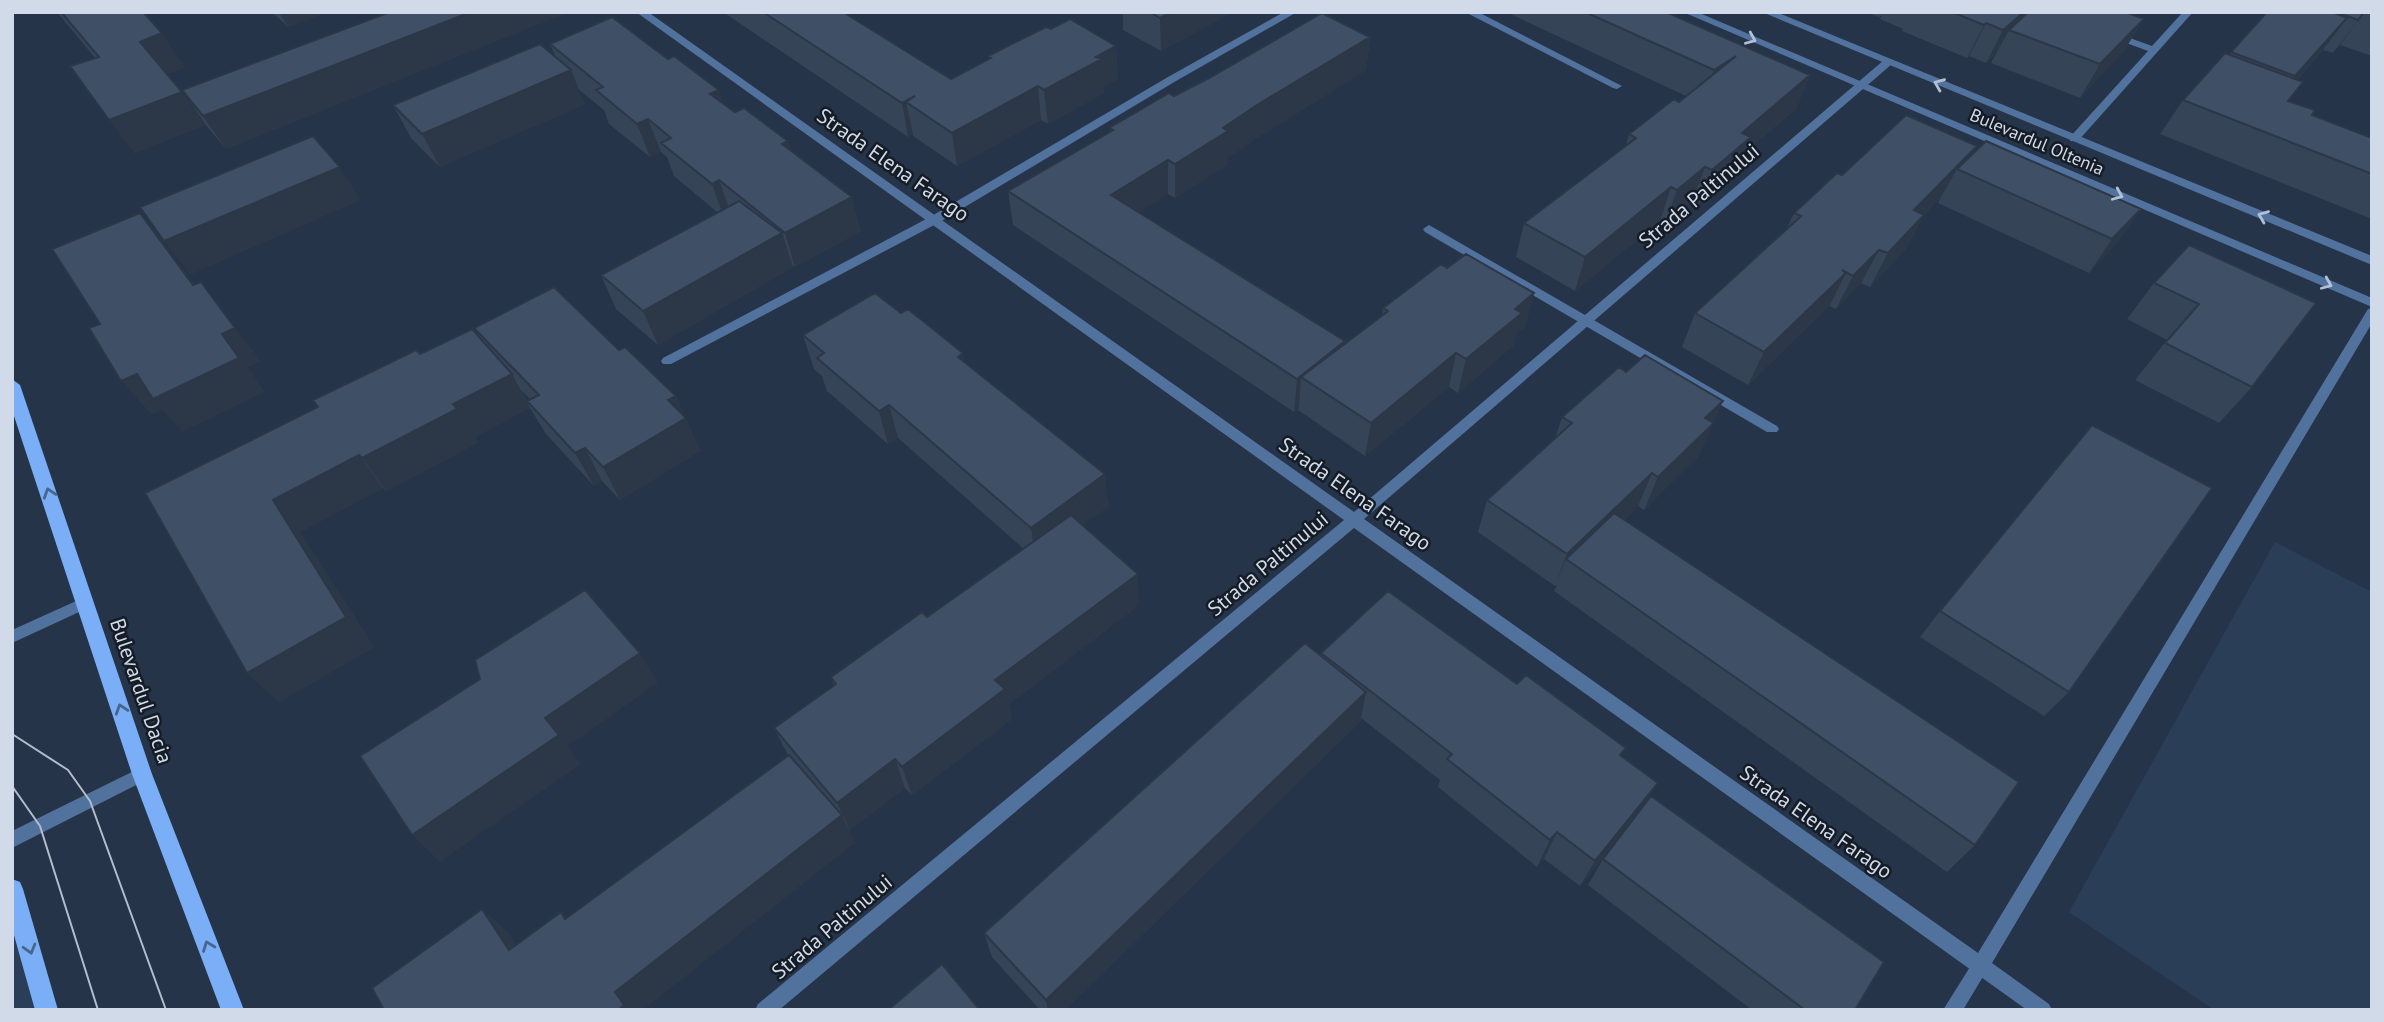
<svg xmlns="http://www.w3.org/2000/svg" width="2384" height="1022" viewBox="0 0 2384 1022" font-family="'PT Sans',sans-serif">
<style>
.built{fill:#2a3e58}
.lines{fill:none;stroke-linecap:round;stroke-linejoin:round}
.service{fill:#52729e;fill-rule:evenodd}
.minor{fill:#52729e;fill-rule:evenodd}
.tertiary{fill:#52729e;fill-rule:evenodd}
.primary{fill:#7aaef6;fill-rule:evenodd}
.tram{stroke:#b3bdcd;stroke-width:2}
.wall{fill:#364458;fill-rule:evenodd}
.shaded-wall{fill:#2c3747}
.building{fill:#3f4f66;stroke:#2c3747;stroke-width:2}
.oneway{stroke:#b0c0d6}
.oneway2{stroke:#48658e}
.labels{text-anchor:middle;stroke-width:5;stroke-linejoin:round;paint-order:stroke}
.far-street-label{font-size:18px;fill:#d0dae8;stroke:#151c25}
.street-label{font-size:21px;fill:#d0dae8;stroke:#151c25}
</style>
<rect width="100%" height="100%" fill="#253449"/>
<path class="built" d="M2275 542 2372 592V1010H2214L2069 912Z
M12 893 43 1010H12Z"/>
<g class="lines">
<path class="service" d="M1284 12H1297L1176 81 938 223 671 364H663L661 361 663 358 930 217 1168 77Z
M1465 12H1478L1622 86 1617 89 1613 88Z
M2183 12H2193L2078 141H2070V137L2148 51 2110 37V33H2116L2152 46Z
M1429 225 1777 426 1779 429 1777 432H1767L1425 232 1423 229Z
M85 597 90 599 92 603 90 607 12 643V630Z
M1981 956 1987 959 1990 965 1963 1010H1943L1975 959Z"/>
<path class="minor" d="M636 12H648L1354 512 1884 60H1892V64L1364 519 1978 953 2368 309 2372 308V323L1992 963 2049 1004 2052 1010H2027L1354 528 779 1010H755L758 1004 1344 520Z
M142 767 148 769 150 774 148 779 12 848V831Z"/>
<path class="tertiary" d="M1683 12H1697L2372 298V307Z
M1762 12H1776L2372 256V265Z"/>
<path class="primary" d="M12 379 20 385 152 774 244 1010H221L132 774 12 410Z
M12 879 20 882 23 889 58 1010H35L12 928Z"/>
<path class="tram" d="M12 734 68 770 90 801 166 1010
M12 786 40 826 98 1010"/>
</g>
<path class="wall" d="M57 12H143L185 67 166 74 205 125 134 153 95 58Z
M272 12H327L288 27Z
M390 12H569L226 149 205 124 182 90Z
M723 12H843L951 79 989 60 988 56 1051 29 1116 46 1118 79 1103 87 1104 93 1048 124 1041 120 957 166 913 136V134L908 137Z
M1123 12H1233L1161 51 1123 30Z
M1506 12H1666L1810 75 1796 109 1745 152 1738 171 1699 204 1692 201 1665 224 1660 221 1575 291 1516 257 1524 223 1626 145 1629 134 1686 96Z
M1867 12H2126L2144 19 2123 52 2080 98 1991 63 1996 54 1986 63 1969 56 1967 58 1902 31 1903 29 1880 19 1882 15 1879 17Z
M2267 12H2372V56L2340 45 2333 53 2323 50 2297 80 2303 82 2289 101 2312 115 2372 138V219L2160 134 2183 100 2229 55Z
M1370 37 1366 70 1255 139 1228 158 1227 165 1175 198 1168 194 1139 212 1345 344 1382 316 1383 308 1447 268 1534 293 1525 327 1517 333 1513 346 1458 393 1449 387 1365 456 1298 410 1299 408 1294 412 1013 225 1008 191 1110 132 1109 128Z
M550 44 723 104 735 112 788 141 791 151 861 231 795 267 792 265 793 267 658 345 616 309 601 275 717 212 674 176 667 157 661 152 650 157 609 124 604 110 578 89 585 104 440 167 411 138 393 105 556 58Z
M1973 154 2141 209 2117 243 2089 273 1938 203 1941 197 1924 215 1906 249 1870 287 1861 283 1836 309 1829 306 1748 385 1682 347 1695 313 1786 230 1794 213 1842 175Z
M2154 283 2316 303 2252 387 2219 423 2135 380 2167 340 2127 319Z
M901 313 965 362 1105 474 1108 507 1083 525 1139 605 1009 704 1012 719 912 795 905 788 850 830 847 826 855 843 384 1010 482 909 509 934 516 945 561 912 567 918 788 755 774 728 834 685 831 677 927 617 1024 549 898 438 888 444 827 391 822 376 814 369 803 335Z
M474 328 619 350 676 396 700 451 620 500 602 481 594 486 546 434 530 408 475 437 479 442 386 491 383 488 300 532 374 647 279 702 247 673 318 407 420 354 480 337ZM520 389 530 399 527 401Z
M1562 417 1713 422 1699 456 1644 510 1638 506 1624 520 1975 845 1947 872 1554 591 1557 585 1555 586 1478 532 1487 500 1555 439Z
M1940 611 2069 692 2044 716 1920 637Z
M1321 653 1517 684 1622 757 1646 804 1855 1010H1752L1588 885 1603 859 1618 840 1580 886 1544 859 1537 867 1438 787 1440 780 1361 718 1360 722 1065 1010H1040L992 957 984 933 1321 656Z"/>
<path class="shaded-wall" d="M279 12H327L288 27Z
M471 12H569L226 149 203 116Z
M1172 12H1233L1161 51 1160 18Z
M2024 12H2028L2009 30 1996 54 1986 63 2003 30Z
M2364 12 2340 45 2333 53 2358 20Z
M2347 18 2322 51 2270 110 2295 76Z
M2144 19 2123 52 2080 98 2100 64Z
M1986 23 1969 56 1967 58 1984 25Z
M162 33 185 67 163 75 140 42Z
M1370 37 1366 70 1255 139 1228 158 1227 165 1175 198V164L1223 128 1257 105Z
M1116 46 1118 79 1103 87 1104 93 1048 124 1044 90 1096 57Z
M1736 56 1702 104 1714 70Z
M571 70 585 104 440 167 422 134Z
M1810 75 1796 109 1745 152 1738 171 1699 204 1712 170 1742 133Z
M1038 86 1041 120 957 166 952 133Z
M719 90 729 123 710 94Z
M182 92 205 125 134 153 109 120Z
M915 96 906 102 913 134 908 137 902 103Z
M648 119 661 152 650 157 637 124Z
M788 141 798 175 782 144Z
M1977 146 1963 172 1957 169 1941 197 1896 244 1914 210Z
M1168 160V194L1113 229 1111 195Z
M340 167 361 200 190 275 164 241Z
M1705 167 1692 201 1665 224 1677 190Z
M719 180 731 214 724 218 712 184Z
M1671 187 1660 221 1575 291 1585 257Z
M852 197 861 231 795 267 785 233Z
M2141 209 2117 243 2089 273 2112 239Z
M140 213 167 246 219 319 193 285Z
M1924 215 1906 249 1870 287 1888 253Z
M782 233 793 267 658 345 643 311Z
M1879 250 1861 283 1836 309 1853 276Z
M1846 273 1829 307 1748 385 1764 352Z
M201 282 261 361 248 367 265 392 182 432 162 410 152 415 121 381 222 334Z
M1534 293 1525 327 1517 333 1513 346 1458 393 1466 359 1515 309Z
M1345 341 1341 374 1301 377 1299 408 1294 412 1297 379Z
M963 353 969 387 958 357Z
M1456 353 1449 387 1365 456 1371 423Z
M512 374 530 408 475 437 479 442 386 491 362 458 453 404Z
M676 396 700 451 620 500 603 467 668 400Z
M1723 401 1699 456 1644 510 1658 477 1705 418Z
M889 405 898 438 888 444 879 411Z
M585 448 602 481 594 486 575 453Z
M359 455 383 488 300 532 374 647 279 702 247 673 273 500Z
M1652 473 1638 506 1576 566 1566 559 1555 586 1567 554Z
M1105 474 1108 507 1036 560 1031 528Z
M1138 574 1139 605 1009 704 1012 719 912 795 902 767 995 680Z
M640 653 658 683 568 746 581 764 440 862 412 835 545 718Z
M1366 692 1360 722 1065 1010H1048L1046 1000Z
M895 759 905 788 850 830 837 803Z
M1658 783 1641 811 1580 886 1595 861Z
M842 815 855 843 643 1010H618L615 992Z
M1557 832 1544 859 1537 867 1550 840Z
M482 909 509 934 536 974 509 950Z"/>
<path class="building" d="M61 12H143L162 33 140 42 182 92 109 120 70 66 99 57Z
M390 12H471L203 116 182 90Z
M763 12H843L951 79 991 58 988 56 1046 27 1051 29 1070 19 1116 46 1096 57 1102 59 1044 90 1038 86 952 133 906 102 915 96 902 103Z
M1150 12H1172L1160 18Z
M1585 12H1666L1810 75 1742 133 1751 137 1712 170 1705 167 1677 190 1671 187 1585 257 1524 223 1636 138 1629 134 1674 99 1679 102 1736 56 1714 70Z
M1952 12H2024L2003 30 1986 23 1984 25Z
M2028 12H2126L2144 19 2100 64 2009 30Z
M2267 12H2332L2347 18 2295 76 2231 52Z
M2336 12H2364L2358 20Z
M1322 13 1370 37 1257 105 1223 128 1228 131 1175 164 1168 160 1111 195 1345 341 1297 379 1008 191 1113 130 1109 128 1169 93 1174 96 1209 78Z
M612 17 668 59 674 56 719 90 710 94 735 112 744 108 788 141 782 144 852 197 785 233 719 180 712 184 661 143 671 138 648 119 637 124 596 90 603 87 550 44Z
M540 44 571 70 422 134 393 105Z
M2225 53 2303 82 2288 101 2315 110 2312 115 2372 138V174L2183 100Z
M1906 115 1977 146 1914 210 1924 215 1888 253 1879 250 1853 276 1842 270 1846 273 1764 352 1695 313 1801 216 1794 213 1837 173 1842 175Z
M313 136 340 167 164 241 140 207Z
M1986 141 2141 209 2112 239 1957 169Z
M739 201 782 233 643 311 601 275Z
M140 213 193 285 201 282 235 328 222 334 239 358 153 399 137 374 121 381 89 328 100 324 52 249Z
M2189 245 2316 303 2252 387 2165 343 2199 304 2154 283Z
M1466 254 1534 293 1515 309 1522 313 1466 359 1456 353 1371 423 1301 377 1388 311 1383 308 1441 264 1447 268Z
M554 287 619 350 625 347 676 396 668 400 686 418 603 467 585 448 575 453 527 401 539 395 474 328Z
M875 293 901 313 908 309 963 353 958 357 1105 474 1031 528 889 405 879 411 817 358 824 353 803 335Z
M472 329 512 374 453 404 457 409 362 458 359 455 273 500 346 617 247 673 145 493 318 407 313 400 416 350 420 354Z
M1645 355 1723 401 1705 418 1714 423 1658 477 1652 473 1567 554 1487 500 1572 423 1562 417 1619 367 1626 372Z
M2092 425 2212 488 2069 692 1940 611Z
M1614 513 2019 782 1975 845 1566 559Z
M1071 515 1138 574 995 680 1005 689 902 767 895 759 837 803 774 728 836 684 831 677 922 612 927 617Z
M585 590 640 653 545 718 559 735 412 835 360 756 480 679 475 660Z
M1388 591 1517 684 1526 675 1626 748 1620 755 1658 783 1595 861 1557 832 1550 840 1447 759 1452 754 1321 653Z
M1305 643 1366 692 1046 1000 984 933Z
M789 755 842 815 615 992 624 1005 618 1010H384L372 988 482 909 509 950 561 912 565 919Z
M1651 796 1884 962 1855 1010H1805L1603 859Z
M942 964 980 1010H888Z"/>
<defs><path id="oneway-chevron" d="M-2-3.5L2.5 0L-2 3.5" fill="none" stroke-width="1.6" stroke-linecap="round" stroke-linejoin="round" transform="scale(1.75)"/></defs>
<g class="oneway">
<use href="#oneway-chevron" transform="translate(1751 39) rotate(23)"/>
<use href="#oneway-chevron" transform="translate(1939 84) rotate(-158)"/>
<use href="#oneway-chevron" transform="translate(2118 195) rotate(23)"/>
<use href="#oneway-chevron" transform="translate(2263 216) rotate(-158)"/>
<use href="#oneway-chevron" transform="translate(2327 284) rotate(23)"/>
</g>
<g class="oneway2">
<use href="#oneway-chevron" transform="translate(49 493) rotate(-108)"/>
<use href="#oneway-chevron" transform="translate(121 709) rotate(-108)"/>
<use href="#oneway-chevron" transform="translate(208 946) rotate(-111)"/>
<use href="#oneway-chevron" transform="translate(30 949) rotate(74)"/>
</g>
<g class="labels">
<g class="far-street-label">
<text transform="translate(2037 142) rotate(23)" y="6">Bulevardul Oltenia</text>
</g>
<g class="street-label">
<text transform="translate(893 165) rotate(35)" y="7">Strada Elena Farago</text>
<text transform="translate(1699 196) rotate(-40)" y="7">Strada Paltinului</text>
<text transform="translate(1355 494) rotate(35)" y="7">Strada Elena Farago</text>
<text transform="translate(1268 564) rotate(-40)" y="7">Strada Paltinului</text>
<text transform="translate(141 691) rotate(71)" y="7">Bulevardul Dacia</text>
<text transform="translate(1816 822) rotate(35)" y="7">Strada Elena Farago</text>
<text transform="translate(832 927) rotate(-40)" y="7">Strada Paltinului</text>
</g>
</g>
<rect width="2384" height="1022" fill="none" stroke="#d0dae8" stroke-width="28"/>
</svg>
